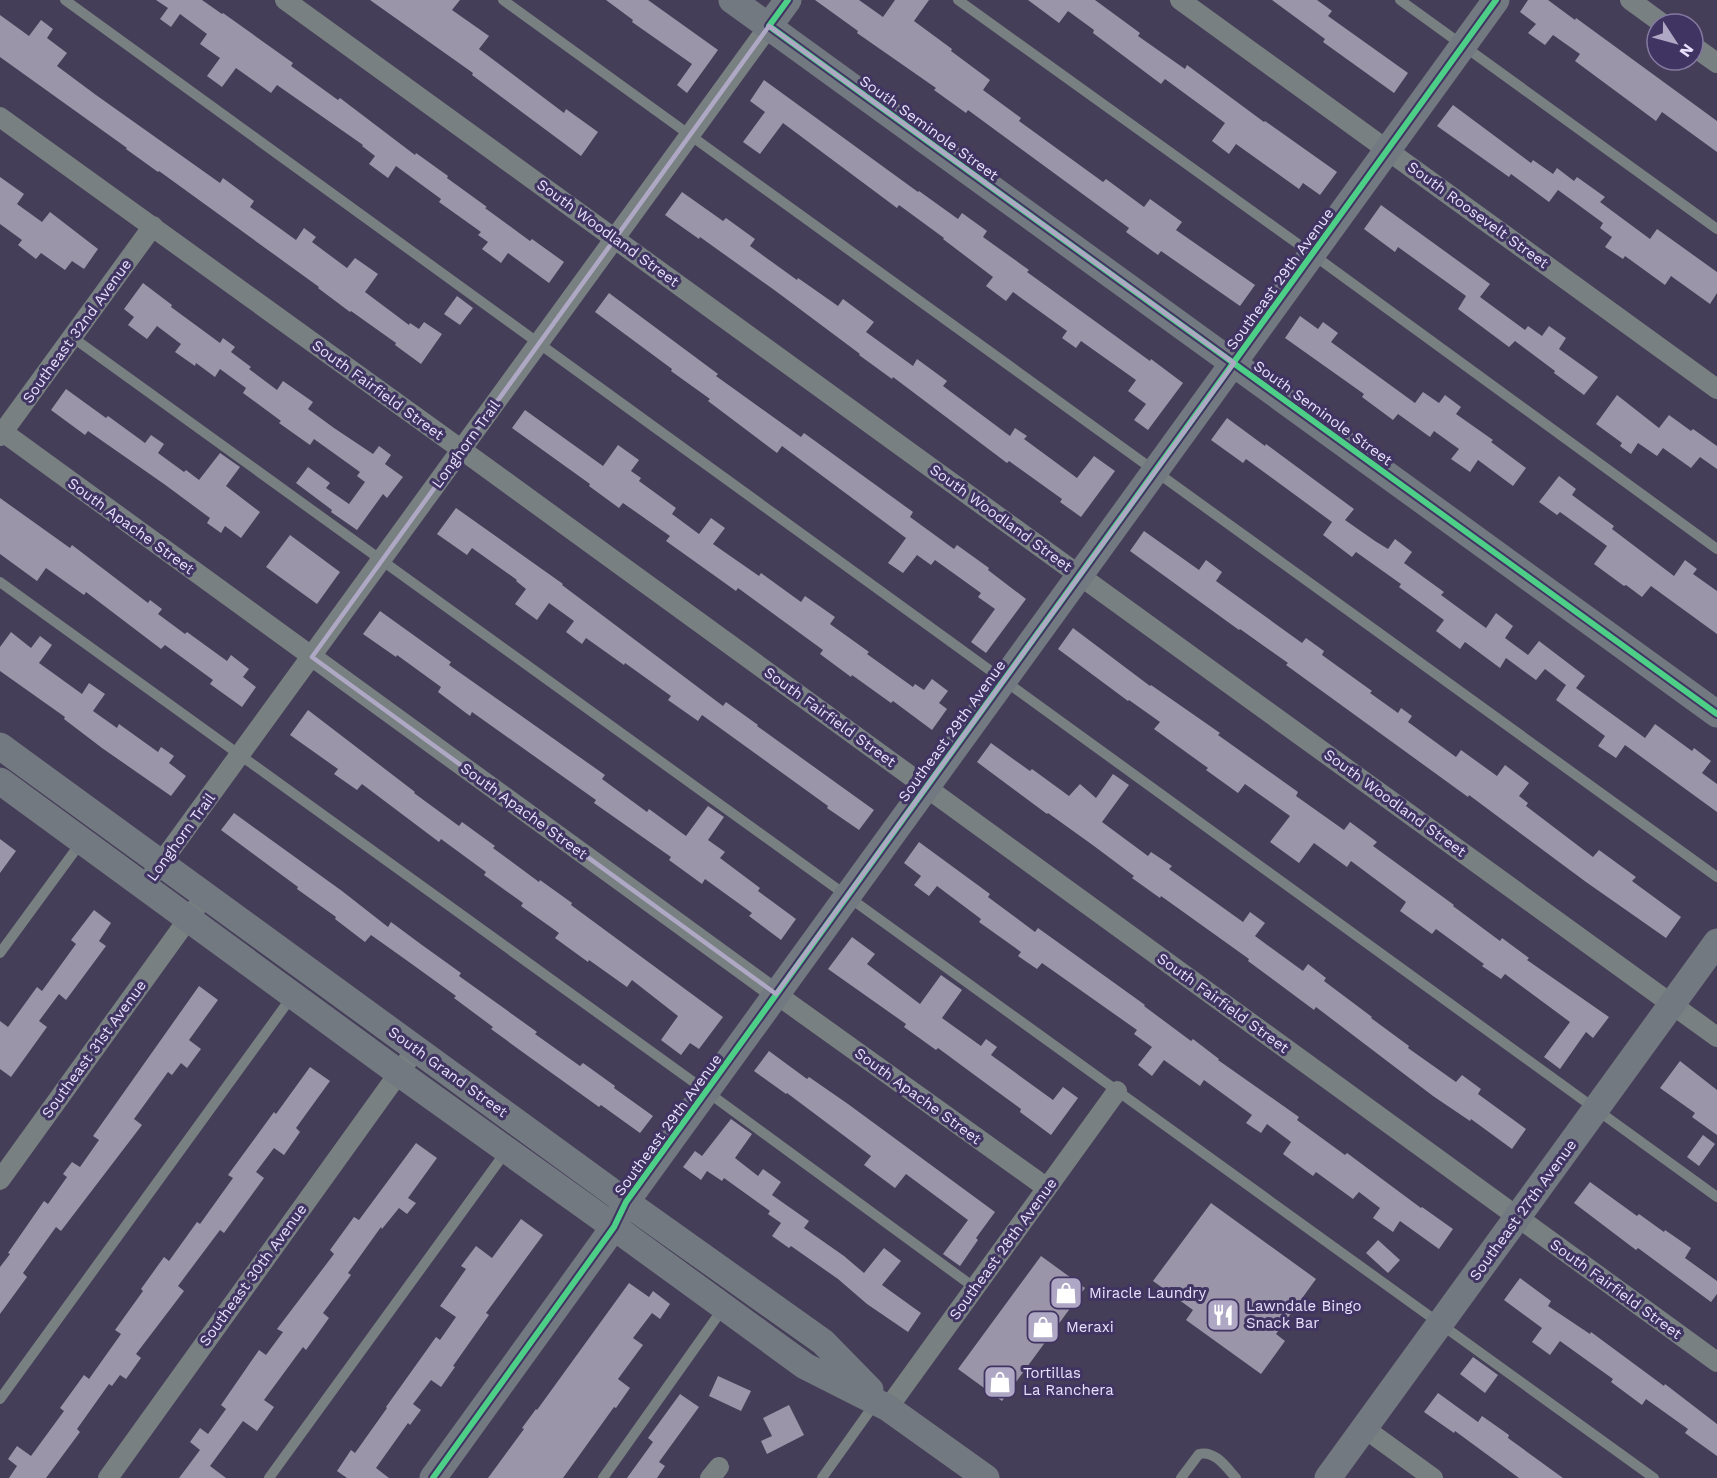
<svg xmlns="http://www.w3.org/2000/svg" width="1717" height="1478" viewBox="0 0 1717 1478" font-family="'Work Sans',sans-serif">
<style>
.building{fill:#9a95a8}
.lines{fill:none;stroke-linecap:round;stroke-linejoin:round}
.lane{stroke:#788081;stroke-width:10}
.street{stroke:#788081;stroke-width:20}
.secondary{stroke:#737980;stroke-width:27}
.cycleway-casing{stroke:#403462;stroke-width:10}
.cycleway{stroke:#4dcf88;stroke-width:6}
.marked{fill:none;stroke:#aea8c4;stroke-width:4.5;stroke-linejoin:round}
.labels{text-anchor:middle;stroke-width:6;stroke-linejoin:round;paint-order:stroke}
.street-label{font-size:15px;fill:#e7e1fe;stroke:#403462}
.poi-label{font-size:15px;fill:#e7e1fe;stroke:#403462;text-anchor:start}
</style>
<rect width="100%" height="100%" fill="#453e58"/>
<path class="building" d="M156 0H202L222 14 223 13 293 63 291 66 338 100 340 98 415 155 416 153 448 176 447 178 487 207 485 208 530 241 532 239 564 262 549 283 508 253 501 263 482 249 488 242 478 235 481 232 439 202 441 199 396 166 388 178 369 164 375 156 362 146 363 145 277 85 271 93 236 68 222 87 207 76 220 58 200 44 207 34 180 14 171 27 160 19 168 8Z
M370 0H460L452 10 489 36 479 49 564 113 566 109 598 132 581 156 472 75 473 73Z
M606 0H648L718 50 687 93 677 85 692 64 632 22 633 20Z
M815 0H859L883 17 895 0H929L914 21 952 49 951 51 990 80 983 90 1021 118 1019 121 1103 182 1106 179 1144 207 1150 199 1182 222 1176 230 1255 285 1240 306 1161 251 1158 255 1126 232 1129 228 968 110 966 113 934 90 936 88 857 33 858 31Z
M1028 0H1095L1140 33 1138 36 1185 69 1187 65 1264 122 1265 121 1337 172 1320 195 1303 183 1299 189 1236 144 1229 154 1212 141 1225 123 1165 79 1161 84 1093 33 1094 30 1068 11 1059 23Z
M1272 0H1317L1332 11 1328 16 1408 73 1394 93 1323 42 1325 39Z
M1528 0H1548L1575 20 1576 18 1717 121V152L1662 112 1656 121 1575 61 1580 54 1553 35 1545 45 1528 33 1536 24 1520 12Z
M0 15 29 36 41 20 53 29 47 38 67 53 57 66 96 95 220 183 223 178 254 201 250 207 296 240 304 228 316 237 312 242 347 268 355 258 378 274 365 292 409 325 410 323 419 329 424 322 442 334 421 364 395 345 396 343 351 311 350 312 318 288 319 287 159 171 158 172 126 149 127 148 0 57Z
M764 80 918 192 919 191 958 219 962 213 987 231 983 237 1029 270 1027 272 1150 361 1151 359 1183 383 1148 430 1134 420 1146 404 1128 391 1136 380 1081 341 1076 348 1062 338 1067 331 1013 292 1006 301 986 286 993 277 943 239 944 238 899 205 897 208 783 123 760 154 743 142 765 112 750 101Z
M1453 105 1531 163 1533 160 1553 174 1557 168 1574 181 1577 177 1605 197 1600 202 1650 239 1657 229 1717 272V293L1710 304 1671 276 1665 285 1625 256 1623 259 1605 247 1612 237 1600 228 1603 223 1558 190 1549 202 1511 174 1509 177 1437 126Z
M0 177 24 194 17 204 42 222 50 212 98 249 84 269 72 261 65 270 41 253 36 259 18 245 22 240 0 224Z
M682 192 723 221 726 218 755 239 750 246 797 280 798 278 838 306 843 299 874 322 866 332 913 366 917 359 947 381 943 386 1010 436 1015 428 1027 436 1024 439 1077 478 1094 456 1115 471 1081 517 1060 502 1062 499 1009 461 1007 463 893 377 892 379 859 355 860 354 777 292 700 237 699 239 665 215Z
M1381 205 1490 284 1480 297 1525 330 1528 326 1542 336 1549 326 1566 338 1559 349 1598 377 1584 395 1554 373 1555 371 1515 341 1509 347 1458 309 1466 296 1398 247 1395 252 1364 229Z
M143 283 172 305 171 307 220 343 223 338 235 347 231 352 251 367 249 369 277 390 283 381 313 402 308 409 334 428 373 454 379 446 391 455 385 464 403 477 387 498 383 494 357 530 331 512 332 510 296 483 308 467 330 483 326 488 349 504 365 482 357 476 360 472 314 439 310 445 279 423 281 421 243 393 246 388 220 369 215 377 196 363 195 366 175 352 181 344 157 326 147 339 128 325 134 317 124 309Z
M609 293 718 374 716 376 801 437 804 433 844 462 913 512 910 517 954 549 957 545 989 568 988 570 1026 599 986 653 971 642 995 609 978 597 981 593 935 560 931 565 917 555 903 573 888 563 906 538 782 446 777 453 708 401 710 399 671 371 672 369 595 312Z
M457 296 473 308 460 325 444 314Z
M1300 316 1318 329 1323 322 1338 333 1331 342 1415 403 1423 392 1439 403 1445 395 1461 407 1456 414 1493 440 1491 442 1526 468 1513 486 1478 460 1470 472 1451 459 1459 449 1434 431 1430 437 1398 414 1393 420 1362 397 1364 394 1285 338Z
M66 389 106 418 108 416 145 443 151 435 164 444 158 453 184 472 186 470 199 480 220 453 240 467 226 486 260 512 241 538 225 526 221 533 207 523 210 518 164 484 88 431 85 435 51 410Z
M1617 395 1659 428 1669 415 1691 431 1693 429 1717 446V469L1700 457 1691 468 1663 448 1657 456 1638 443 1631 454 1620 446 1622 443 1596 424Z
M525 410 603 466 618 445 639 460 631 471 641 478 639 481 676 508 672 514 699 534 711 518 725 528 713 544 759 576 761 573 801 602 805 596 835 617 830 624 869 652 867 654 913 687 915 684 924 690 932 679 948 691 939 703 947 709 932 730 893 701 891 703 852 675 851 677 820 654 823 650 738 588 736 591 666 541 670 536 623 503 619 508 589 486 590 484 512 428Z
M1227 418 1265 446 1266 444 1354 509 1345 520 1375 541 1388 549 1395 539 1412 552 1404 563 1444 592 1441 595 1486 628 1496 613 1513 626 1505 638 1528 655 1539 641 1585 676 1576 688 1645 738 1655 724 1692 751 1694 748 1711 761 1702 773 1717 784V812L1625 745 1616 758 1598 746 1605 736 1556 700 1566 685 1545 669 1536 680 1506 658 1500 668 1465 642 1460 649 1436 631 1444 620 1399 587 1401 584 1356 552 1352 557 1323 535 1332 522 1246 459 1243 463 1211 440Z
M1559 476 1576 489 1572 495 1614 526 1612 529 1674 576 1685 560 1697 569 1693 574 1717 591V634L1651 586 1642 597 1626 585 1624 586 1594 564 1607 546 1560 512 1557 515 1539 502Z
M0 498 70 548 72 545 148 603 150 600 162 609 158 614 185 634 187 632 227 661 231 655 249 669 243 677 256 687 242 707 210 684 213 680 165 645 161 649 86 592 84 595 46 568 37 581 0 554Z
M456 508 563 584 562 585 723 706 726 702 758 725 757 726 874 810 859 830 827 808 828 806 702 715 698 721 668 700 671 696 625 663 624 665 586 638 582 644 566 632 574 621 549 603 537 620 515 604 526 589 516 581 517 580 472 548 467 555 437 534Z
M1144 531 1199 570 1206 560 1222 572 1216 581 1302 643 1306 638 1324 651 1322 655 1372 691 1370 693 1398 713 1401 708 1412 716 1408 722 1456 757 1461 750 1497 776 1505 765 1529 783 1519 796 1528 803 1526 806 1593 857 1599 850 1636 877 1632 881 1681 917 1666 938 1586 882 1469 795 1468 797 1286 665 1288 663 1240 629 1239 630 1130 551Z
M290 535 340 572 317 604 266 567Z
M380 611 451 662 449 665 605 775 602 779 647 812 649 809 686 836 708 806 724 817 708 840 725 852 720 858 760 888 758 891 796 919 781 940 749 916 752 913 705 879 702 884 669 860 671 857 594 803 596 800 472 712 470 716 438 692 441 687 397 655 396 657 363 634Z
M1073 628 1150 686 1151 685 1220 733 1218 735 1298 792 1296 796 1344 830 1350 822 1377 842 1373 846 1454 905 1453 906 1500 941 1502 938 1529 958 1527 960 1609 1017 1593 1038 1586 1032 1560 1069 1544 1057 1570 1022 1505 974 1501 979 1482 966 1484 964 1436 929 1432 934 1400 911 1406 902 1351 861 1347 867 1314 843 1299 863 1270 842 1290 816 1245 784 1238 793 1206 770 1208 768 1154 729 1160 722 1129 700 1128 701 1058 649Z
M11 632 31 648 40 636 52 645 39 663 82 694 89 683 105 694 93 711 117 728 119 724 158 752 161 747 174 756 169 763 186 776 171 796 102 748 64 719 65 717 0 671V647Z
M308 710 415 792 414 793 459 826 462 822 495 846 493 848 539 882 540 880 572 903 571 905 723 1017 699 1049 690 1043 681 1055 661 1040 678 1016 632 980 627 987 589 960 588 962 555 938 559 933 521 906 523 903 484 875 486 872 441 839 439 842 362 784 357 790 334 774 338 769 290 735Z
M991 743 1030 771 1032 769 1069 796 1080 784 1096 798 1113 774 1129 785 1102 822 1148 856 1151 852 1172 866 1169 869 1243 922 1250 912 1265 923 1255 936 1303 971 1308 964 1326 978 1324 981 1372 1017 1371 1018 1409 1046 1408 1048 1456 1082 1462 1075 1481 1089 1478 1094 1526 1129 1512 1149 1471 1119 1470 1121 1433 1096 1316 1007 1314 1010 1248 961 1249 959 1161 896 1160 898 1132 878 1134 876 1094 846 1048 813 1047 814 977 762Z
M234 813 342 891 388 927 391 922 422 945 461 973 459 976 537 1032 535 1034 580 1066 583 1063 615 1086 614 1088 653 1116 640 1133 601 1105 599 1107 528 1056 491 1029 493 1027 454 998 456 996 409 962 371 935 365 942 335 919 336 917 297 889 298 887 221 830Z
M0 839 16 851 0 873Z
M919 842 990 894 988 897 1035 932 1038 928 1145 1005 1144 1006 1191 1041 1193 1039 1219 1059 1218 1060 1299 1117 1297 1120 1345 1155 1347 1153 1421 1208 1422 1207 1453 1229 1439 1249 1400 1221 1393 1232 1373 1218 1380 1208 1359 1192 1353 1199 1316 1172 1313 1176 1283 1154 1291 1142 1267 1124 1261 1133 1246 1123 1252 1115 1204 1080 1200 1086 1164 1060 1152 1076 1138 1065 1152 1047 1134 1034 1137 1030 1042 963 1037 969 1018 956 1021 952 979 922 981 919 937 886 929 896 914 885 921 876 904 863Z
M94 910 111 923 99 941 106 946 66 1000 59 994 39 1021 47 1027 11 1077 0 1069V1021L8 1027 37 987 42 991 76 944 71 940Z
M852 937 875 954 867 964 920 1004 941 975 962 990 942 1018 981 1046 986 1039 997 1047 991 1055 1053 1100 1063 1087 1078 1098 1051 1135 1020 1112 1021 1109 984 1082 938 1048 936 1050 904 1027 906 1024 828 969Z
M199 986 218 1000 189 1040 201 1049 187 1068 181 1063 172 1075 168 1072 134 1119 142 1125 61 1231 56 1227 23 1273 27 1277 0 1314V1267L10 1254 8 1253 44 1201 48 1204 67 1177 63 1174 72 1162 80 1167 99 1140 93 1136Z
M769 1051 807 1079 809 1077 848 1104 995 1212 976 1238 978 1240 960 1266 943 1254 968 1220 906 1174 895 1188 864 1165 871 1156 787 1093 786 1094 754 1071Z
M1680 1061 1717 1090V1135L1692 1117 1695 1113 1660 1088Z
M310 1067 330 1081 296 1128 300 1132 284 1155 274 1148 256 1172 264 1178 224 1233 220 1230 178 1286 184 1291 136 1354 141 1358 126 1379 120 1375 112 1386 109 1384 77 1429 80 1432 46 1478H9L17 1466 8 1459 17 1446 31 1456 64 1411 60 1408 84 1375 89 1379 121 1334 115 1330 143 1291 141 1289 164 1257 169 1261 197 1222 200 1224 233 1178 228 1175 274 1112 276 1114Z
M731 1119 752 1134 735 1158 758 1176 763 1169 781 1182 772 1195 809 1221 804 1228 844 1256 864 1273 884 1248 901 1261 882 1285 921 1313 908 1332 867 1304 838 1279 791 1246 789 1248 772 1236 781 1223 768 1214 770 1211 724 1178 722 1181 707 1171 701 1180 683 1167 695 1151 702 1156Z
M1703 1135 1715 1144 1699 1166 1687 1157Z
M416 1143 437 1158 408 1198 416 1203 407 1214 399 1208 382 1229 381 1227 348 1273 351 1275 323 1313 329 1318 306 1350 303 1347 264 1400 274 1407 257 1431 243 1421 210 1466 226 1478H179L200 1450 190 1442 200 1428 208 1434 226 1409 221 1405 259 1350 266 1355 283 1332 277 1329 334 1254 330 1250 354 1217 359 1220Z
M1590 1182 1637 1216 1639 1214 1664 1232 1665 1230 1691 1248 1685 1258 1717 1281V1294L1711 1302 1638 1248 1636 1250 1574 1203Z
M1211 1203 1316 1279 1276 1334 1285 1341 1261 1374 1186 1320 1193 1310 1153 1281Z
M521 1219 543 1235 486 1313 489 1315 453 1366 455 1367 441 1387 431 1380 413 1404 421 1410 410 1425 408 1423 376 1468 389 1478H347L337 1471 351 1450 355 1453 387 1408 386 1407 436 1337 440 1340 456 1317 440 1306 466 1269 461 1266 476 1246 492 1258Z
M1378 1240 1400 1260 1388 1273 1366 1253Z
M1041 1256 1085 1288 1002 1401 958 1369Z
M1520 1278 1551 1301 1548 1306 1590 1334 1591 1332 1664 1386 1665 1384 1717 1424V1456L1685 1433 1688 1429 1646 1399 1642 1405 1611 1382 1613 1379 1560 1341 1550 1355 1532 1342 1542 1328 1504 1300Z
M629 1283 649 1297 653 1291 670 1304 660 1319 652 1313 633 1338 643 1345 618 1379 630 1388 616 1408 614 1407 563 1478H488L524 1429 522 1428 536 1409 537 1410Z
M1473 1357 1498 1375 1485 1393 1460 1374Z
M718 1376 751 1391 741 1411 709 1396Z
M1438 1393 1478 1422 1482 1416 1509 1435 1508 1438 1563 1478H1519L1455 1431 1454 1433 1424 1412Z
M680 1394 699 1407 659 1462 665 1466 657 1478H627L653 1442 648 1438Z
M789 1405 804 1435 767 1454 761 1441 772 1436 763 1418Z"/>
<g class="lines">
<path class="lane" d="M65 0C615 400 1167 796 1717 1197
M503 0 1717 877
M958 0 1312 254 1717 549
M1400 0 1717 229
M72 337 1654 1478
M0 582 706 1091 975 1288
M0 953 82 841
M0 1399 293 995
M269 1478 507 1150
M603 1478 724 1307
M822 1478 876 1402
M1181 1478 1199 1454C1215 1450 1226 1467 1236 1478"/>
<path class="street" d="M285 0 1717 1037
M1180 0 1717 389
M1630 0 1663 24
M1693 46 1717 63
M0 117 462 450 1717 1362
M3 432 776 994 1047 1188
M0 436 153 226
M153 874 769 26
M0 1180 196 908
M888 1408 1117 1091
M1364 1428 1433 1478
M108 1478 416 1049
M710 1478 719 1467"/>
<path class="secondary" d="M732 0 1717 714
M769 26 788 0
M0 746 626 1202 823 1342 870 1390
M0 781 399 1073 614 1227 805 1366 888 1408 986 1478
M433 1478 614 1227 626 1202 1496 0
M1328 1478 1717 942"/>
<g class="cycleway-casing">
<path id="cycleway" d="M788 0 769 26 1717 714
M433 1478 614 1227 626 1202 1496 0"/>
</g>
<use href="#cycleway" class="cycleway"/>
</g>
<path class="marked" d="M769 26 1234 363 776 994 312 657Z"/>
<defs>
<g id="shop-square" transform="scale(1.725)"><rect x="-9" y="-9" width="18" height="18" rx="4" fill="#aea8c4" stroke="#403462"/><path d="M-5-2.5h2.3a2.7 3.5 0 0 1 5.4 0H5L5.5 6h-11ZM-1.5-2.5h3a1.5 2.3 0 0 0-3 0Z" fill="#fff"/></g>
<g id="restaurant-square" transform="scale(1.725)"><rect x="-9" y="-9" width="18" height="18" rx="4" fill="#aea8c4" stroke="#403462"/><path d="M-5-6h1v4h1v-4h1v4h1v-4h1v5L-1.5 .5V6h-2V.5L-5-1ZM5-6V6H3V1.5H1.5Q1.5-4 5-6Z" fill="#fff"/></g>
</defs>
<g fill-rule="evenodd">
<use href="#shop-square" x="1066" y="1293"/>
<use href="#restaurant-square" x="1223" y="1315"/>
<use href="#shop-square" x="1043" y="1327"/>
<use href="#shop-square" x="1000" y="1382"/>
</g>
<g class="labels">
<g class="street-label">
<text transform="translate(929 128) rotate(36)" y="5">South Seminole Street</text>
<text transform="translate(1478 215) rotate(36)" y="5">South Roosevelt Street</text>
<text transform="translate(608 233) rotate(36)" y="5">South Woodland Street</text>
<text transform="translate(1280 279) rotate(-54)" y="5">Southeast 29th Avenue</text>
<text transform="translate(77 331) rotate(-54)" y="5">Southeast 32nd Avenue</text>
<text transform="translate(378 390) rotate(36)" y="5">South Fairfield Street</text>
<text transform="translate(1323 413) rotate(36)" y="5">South Seminole Street</text>
<text transform="translate(466 444) rotate(-54)" y="5">Longhorn Trail</text>
<text transform="translate(1001 518) rotate(36)" y="5">South Woodland Street</text>
<text transform="translate(131 526) rotate(36)" y="5">South Apache Street</text>
<text transform="translate(830 717) rotate(36)" y="5">South Fairfield Street</text>
<text transform="translate(952 731) rotate(-54)" y="5">Southeast 29th Avenue</text>
<text transform="translate(1395 803) rotate(36)" y="5">South Woodland Street</text>
<text transform="translate(524 811) rotate(36)" y="5">South Apache Street</text>
<text transform="translate(181 837) rotate(-54)" y="5">Longhorn Trail</text>
<text transform="translate(1223 1003) rotate(36)" y="5">South Fairfield Street</text>
<text transform="translate(94 1049) rotate(-54)" y="5">Southeast 31st Avenue</text>
<text transform="translate(448 1072) rotate(36)" y="5">South Grand Street</text>
<text transform="translate(918 1096) rotate(36)" y="5">South Apache Street</text>
<text transform="translate(668 1125) rotate(-54)" y="5">Southeast 29th Avenue</text>
<text transform="translate(1523 1210) rotate(-54)" y="5">Southeast 27th Avenue</text>
<text transform="translate(1003 1249) rotate(-54)" y="5">Southeast 28th Avenue</text>
<text transform="translate(253 1275) rotate(-54)" y="5">Southeast 30th Avenue</text>
<text transform="translate(1616 1289) rotate(36)" y="5">South Fairfield Street</text>
</g>
<g class="poi-label">
<text x="1089" y="1298">Miracle Laundry</text>
<text x="1246" y="1311">Lawndale Bingo<tspan x="1246" dy="17">Snack Bar</tspan></text>
<text x="1066" y="1332">Meraxi</text>
<text x="1023" y="1378">Tortillas<tspan x="1023" dy="17">La Ranchera</tspan></text>
</g>
</g>
<g transform="translate(1675 42) rotate(126)"><circle r="28" fill="#403462" stroke="#8379a0" stroke-width="1.5"/>
<path d="M0-4.5L10 22L0 15L-10 22Z" fill="#aea8c4"/>
<text y="-9" font-size="16" font-weight="bold" text-anchor="middle" fill="#e7e1fe">N</text>
</g>
</svg>
